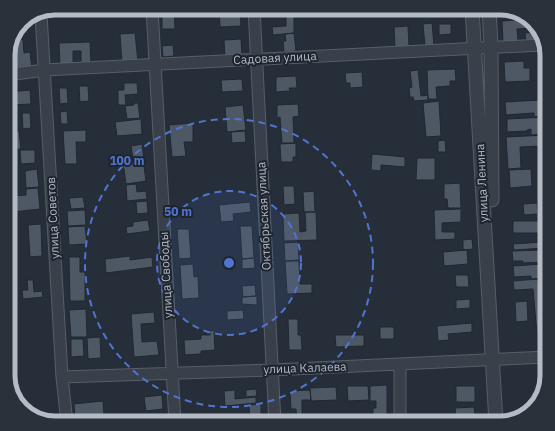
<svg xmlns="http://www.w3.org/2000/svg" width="555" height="431" viewBox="0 0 555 431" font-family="'IBM Plex Sans',sans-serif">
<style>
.building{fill:#4e5865;stroke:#202731}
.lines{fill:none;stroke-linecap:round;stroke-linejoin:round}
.minor-casing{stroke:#575e68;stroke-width:13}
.tertiary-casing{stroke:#575e68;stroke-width:15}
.minor{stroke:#39404a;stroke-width:11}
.tertiary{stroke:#39404a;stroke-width:13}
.ring{fill:none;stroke:#5274d1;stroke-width:2;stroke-dasharray:7 5}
.labels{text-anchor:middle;stroke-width:4;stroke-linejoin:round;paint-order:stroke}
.street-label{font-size:12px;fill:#b4bbc5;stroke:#1e252e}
.rim{fill:none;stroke:#b4bbc5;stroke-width:5}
.centre{fill:#5274d1;stroke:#1e252e;stroke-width:2}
.ring-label{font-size:12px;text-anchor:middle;font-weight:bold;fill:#5274d1;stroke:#1e252e;stroke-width:4;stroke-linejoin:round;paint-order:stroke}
</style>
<rect width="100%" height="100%" fill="#252e39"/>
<path class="building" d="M162 8H174L175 29H162Z
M219 8H240L241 26 220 27Z
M270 8H283L284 16 271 18Z
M286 9H294V33L273 35 272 27 286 26Z
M518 20V21H531L535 28 517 29 518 41 503 42 502 21Z
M432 23 434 45 425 46 423 24Z
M439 24H451V34L439 35Z
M408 26 409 46 395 47 394 27Z
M537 32 539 39 526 41 525 33Z
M135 33 138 62 122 63 120 34Z
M294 33 296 51 284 52 283 41H286L285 34Z
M23 39 24 53 30 52 32 69 10 71 8 52 14 40Z
M241 39 242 56 225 57 224 40Z
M90 42 91 63 81 64V51H73V64L60 65 59 43Z
M173 45 174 56 163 57 162 46Z
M524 61V68H530V81L505 82 504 62Z
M455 69 456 81H450V86L436 87 437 99H428L427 70Z
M418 70 421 96 428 95V100L414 101 413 97H410L409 88 412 87 410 71Z
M362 72 363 87 350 88V83H346L345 73Z
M296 76 297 88H289L290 91 276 92V77Z
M242 79 243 91 222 92 221 80Z
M124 83H137L138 94 125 95 126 105H118V90H124Z
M79 86H88L89 101 80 102Z
M59 88H67L68 103 60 104Z
M30 90 31 104 8 105V92Z
M541 100 542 116 534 117V113L506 115 505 102Z
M439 101 441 136 426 137 423 103Z
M134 103H138L140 118 127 119 125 106 134 105Z
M298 104 299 116 293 117 294 143H282L280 117 277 118V105Z
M243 105 246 130 227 132 225 107Z
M67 111 68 124H61L60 112Z
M22 113H30L31 128 23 129Z
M547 117 545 134 531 135V129L527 130V131L507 132V119Z
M141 119 142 134 117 136 115 122Z
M193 123V142H184L186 156 172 157 169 125Z
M86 130V142H76L77 164H65L63 131Z
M19 131 21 149 8 150V132Z
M245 131 246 142 232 143 231 132Z
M547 135V167L542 168 541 146 520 147 521 168 508 169 506 137Z
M445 140 446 152H438V141Z
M296 143V157H293V162H281L280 144Z
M142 144 144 158 133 159 131 146Z
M20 150H35V163L21 164Z
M372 154 405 157V167L381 165V171L371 170Z
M417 158H435V180H416Z
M143 159 146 181 126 184 123 162Z
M37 169 39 187 26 188 25 171Z
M531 169 532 186 510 188 509 170Z
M460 183 461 208H448L447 199H444V184Z
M136 184 137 192 146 191 147 199 127 201 126 185Z
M283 186H294L295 204 284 205Z
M38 188 40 209 13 212 12 196 26 195V189Z
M314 191 315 212H304L303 192Z
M83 197 85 208 71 209 69 198Z
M147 201 148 213 137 214 136 202Z
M250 202 251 212 233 214 234 221 221 222 219 205Z
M537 203 538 214 524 215 523 204Z
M461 209V222L442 223V232H455V239L435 240 434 210Z
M85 210 86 225 68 226 67 211Z
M305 212H316L317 240 284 241 283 214 299 213 300 232 306 231Z
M148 220 150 231 127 234 126 227 133 226V222Z
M513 221H540V233H513Z
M41 224 42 256 30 257 28 225Z
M85 226 87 244 69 245 68 227Z
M240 226H252L254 258 242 259Z
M177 229H189L191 258 179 259Z
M472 239 473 249 463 250V240Z
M298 242 299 260 285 261 284 243Z
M542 242 543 248 514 250 513 244Z
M467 250 468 264 444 266 443 252Z
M544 250V262L523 263V261H513L512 251Z
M130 256V260L152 257 153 267 106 273 105 259Z
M69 257H80V272H85V301H70Z
M254 258 255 268 242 269V259Z
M285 261H299L300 284H312V293L287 294Z
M193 264 194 277 198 276 199 298 182 299 180 265Z
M543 264 544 278 531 279V276L514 277 513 266Z
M455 275H468L469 287H456Z
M538 279 542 334H537L533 289 514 290 513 281Z
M27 280H33L34 292 42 291 43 297 23 299 22 290H28Z
M255 285 256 296 243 297 242 286Z
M257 296V305L242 304V297Z
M470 299V308L456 309V300Z
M527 301 528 321 516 322 515 302Z
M86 309 87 337H71L69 310Z
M243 310 244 319 227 320V311Z
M154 312 155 323 141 324 142 342 157 341 159 355 134 357 131 314Z
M288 319H298V335H301L302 350H289Z
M472 323V332L448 334 449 340 438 341 437 326Z
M380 327H394V339H380Z
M214 330 215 350 201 351V354L185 355 184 340 201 339V335H210V331Z
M335 335H364V346L336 347Z
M100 337 101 358 88 359 87 338Z
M71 339H83L84 356 71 357Z
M387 385V420H373V408H376V401H370V386Z
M347 386H368L369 400 348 401Z
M456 386H475V402H456Z
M336 387 337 400 311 401 310 388Z
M256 389 257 396 246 397V390Z
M235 390V399L256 397V403L225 406 224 391Z
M310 390 311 400H302V420H297L296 409H291L290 391Z
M162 395 163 409 146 411 144 397Z
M103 401 104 415 75 417 74 404Z
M261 404V423H250L249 405Z
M474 407 475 415 456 416 455 408Z
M108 418V423H75Z"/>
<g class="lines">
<g class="minor-casing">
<path id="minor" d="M152 8 175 423
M254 8 275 423
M41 14 62 377 67 423
M8 75 44 70 542 45
M400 364V423
M62 377 272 370 547 357"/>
</g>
<g class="tertiary-casing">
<path id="tertiary" d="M472 8 496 423
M489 8 491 47 492 200"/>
</g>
<use href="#minor" class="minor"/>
<use href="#tertiary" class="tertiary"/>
</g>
<circle cx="229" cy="263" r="72" fill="#5274d1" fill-opacity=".12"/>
<g class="ring">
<circle cx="229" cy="263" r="72"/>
<circle cx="229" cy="263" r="144"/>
</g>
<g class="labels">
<g class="street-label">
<text transform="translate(275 58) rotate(-3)" y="4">Садовая улица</text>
<text transform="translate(482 183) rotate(-93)" y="4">улица Ленина</text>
<text transform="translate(264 216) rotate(-93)" y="4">Октябрьская улица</text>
<text transform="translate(53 218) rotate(-93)" y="4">улица Советов</text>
<text transform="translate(166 275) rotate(-93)" y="4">улица Свободы</text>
<text transform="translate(305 368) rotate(-2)" y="4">улица Калаева</text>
</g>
</g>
<path d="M0 0H555V431H0ZM55 15H500A40 40 0 0 1 540 55V376A40 40 0 0 1 500 416H55A40 40 0 0 1 15 376V55A40 40 0 0 1 55 15Z" fill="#2a313a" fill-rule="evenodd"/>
<path class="rim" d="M55 15H500A40 40 0 0 1 540 55V376A40 40 0 0 1 500 416H55A40 40 0 0 1 15 376V55A40 40 0 0 1 55 15Z"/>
<circle cx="229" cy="263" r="6" class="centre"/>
<g class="ring-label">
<text x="127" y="165">100 m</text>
<text x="178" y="216">50 m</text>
</g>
</svg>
